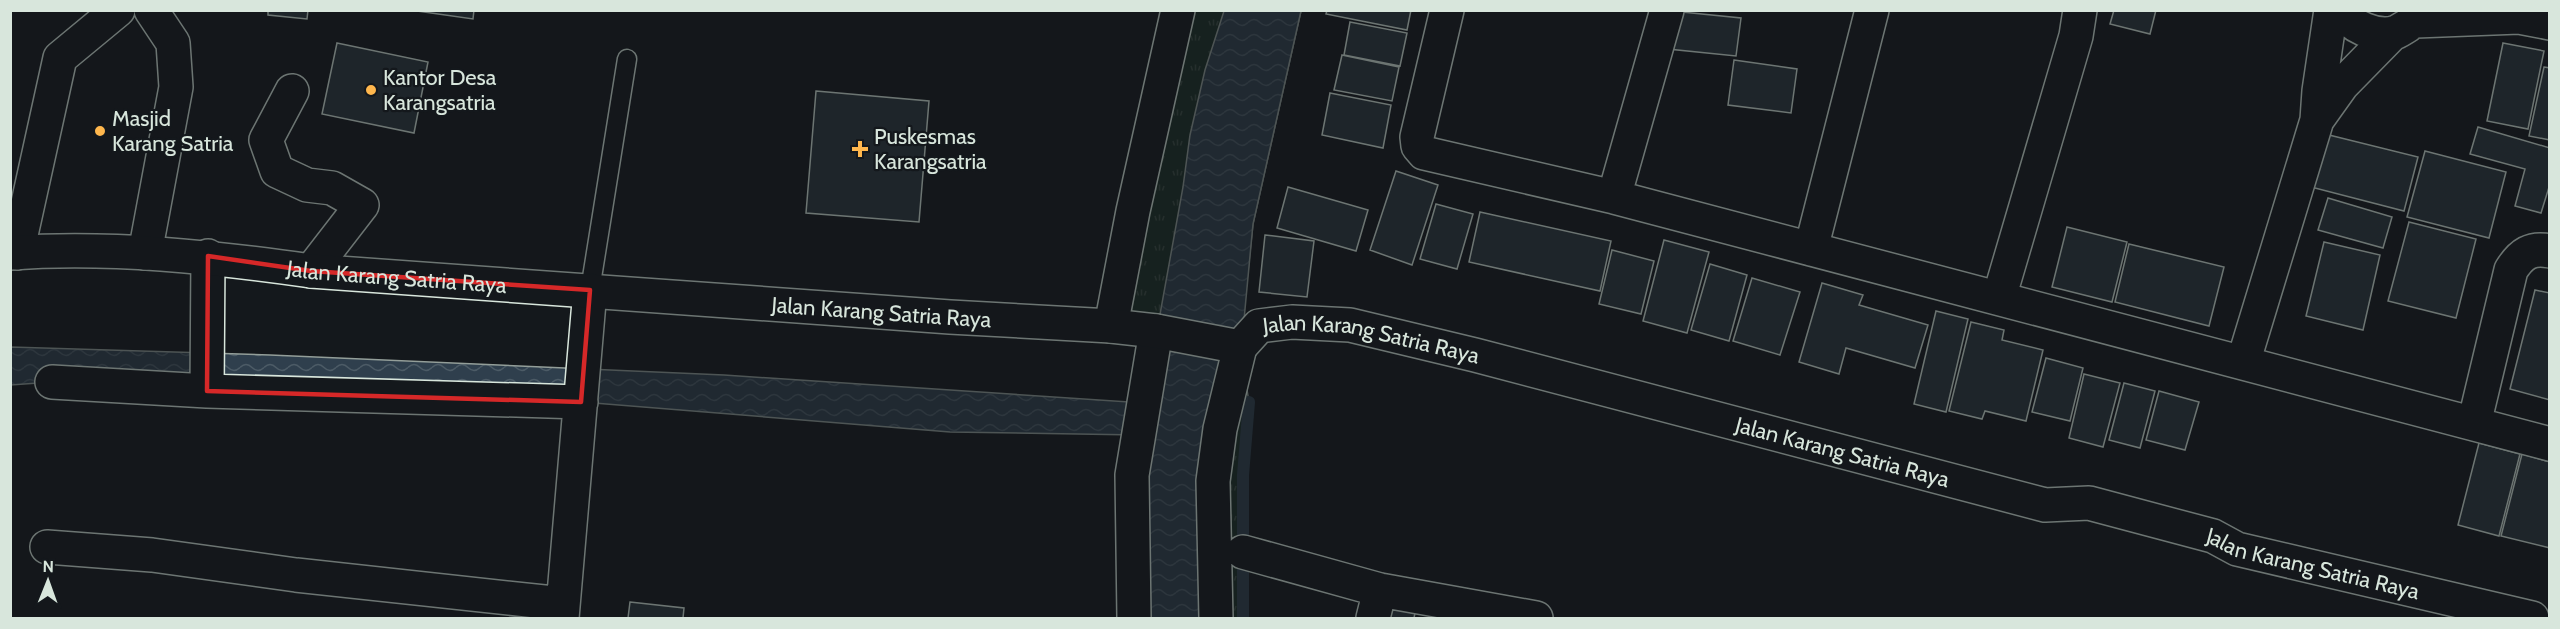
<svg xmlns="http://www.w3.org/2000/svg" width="2560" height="629" viewBox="0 0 2560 629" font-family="Cabin,sans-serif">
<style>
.grass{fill:url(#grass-tufts);stroke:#939e99;stroke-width:1.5}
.water{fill:url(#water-waves);stroke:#939e99;stroke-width:1.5}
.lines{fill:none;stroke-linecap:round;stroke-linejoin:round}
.stream{stroke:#2f3f4d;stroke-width:12}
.building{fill:#2c363c;stroke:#d8e6dc;stroke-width:1.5}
.service-casing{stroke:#d8e6dc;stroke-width:21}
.minor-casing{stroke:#d8e6dc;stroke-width:36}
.tertiary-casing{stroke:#d8e6dc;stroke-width:36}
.service{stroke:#14181c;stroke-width:18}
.minor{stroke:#14181c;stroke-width:33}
.tertiary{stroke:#14181c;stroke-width:33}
.marked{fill:none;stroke:#d62828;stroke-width:4.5;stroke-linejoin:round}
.poi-dot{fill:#ffb74d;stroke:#14181c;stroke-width:2}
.labels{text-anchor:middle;stroke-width:4.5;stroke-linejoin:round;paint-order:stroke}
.poi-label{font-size:22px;fill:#d8e6dc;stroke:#14181c;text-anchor:start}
.street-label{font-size:22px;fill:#d8e6dc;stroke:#14181c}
</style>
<defs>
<pattern id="grass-tufts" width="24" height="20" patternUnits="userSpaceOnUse" patternTransform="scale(1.5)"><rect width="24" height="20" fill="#1a2d24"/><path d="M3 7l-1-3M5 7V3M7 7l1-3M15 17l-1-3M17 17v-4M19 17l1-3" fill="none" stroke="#3b4b43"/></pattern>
<pattern id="water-waves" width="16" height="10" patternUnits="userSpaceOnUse" patternTransform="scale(1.5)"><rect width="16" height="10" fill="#2f3f4d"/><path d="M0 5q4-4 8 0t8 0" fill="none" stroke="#4c5b66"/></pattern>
</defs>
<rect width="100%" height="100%" fill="#14181c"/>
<path class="grass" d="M1179 11H1301L1253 224 1240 347 1249 402 1243 475 1242 618H1216L1240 347 1111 326Z"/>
<path class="water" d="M1224 11H1301L1253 224 1216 618H1134L1138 435 950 432 569 401 52 382 11 385V347L270 355 724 375 1144 403 1183 187 1190 135 1205 70Z"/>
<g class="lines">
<path class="stream" d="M1243 618V475L1249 402"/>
</g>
<path class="building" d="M268 10H308L307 19 268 15Z
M410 10H474L473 19Z
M1327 10H1411L1407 30 1326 14Z
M2114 10H2156L2150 34 2110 24Z
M1672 11 1741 18 1736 56 1668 49Z
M1350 22 1407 33 1400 66 1344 55Z
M337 43 428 62 414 133 322 114Z
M2503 43 2544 51 2528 129 2487 121Z
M1342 55 1399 67 1392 101 1334 90Z
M1734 60 1797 69 1791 113 1728 105Z
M2544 67 2550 68V140L2529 136Z
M816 91 929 101 919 222 806 213Z
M1330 93 1391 105 1383 148 1322 135Z
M2478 127 2550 148V184L2541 213 2515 206 2525 169 2470 154Z
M2325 134 2418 157 2404 211 2311 187Z
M2425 151 2506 172 2489 238 2407 217Z
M1396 171 1438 185 1412 265 1370 250Z
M1288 187 1368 210 1356 251 1277 228Z
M2328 198 2392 217 2383 248 2318 230Z
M1436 204 1473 214 1457 269 1420 259Z
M1480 212 1611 241 1600 291 1469 262Z
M2409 222 2476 239 2456 318 2388 301Z
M2067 227 2127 242 2112 302 2052 287Z
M1265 235 1314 241 1307 297 1259 292Z
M1664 240 1709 252 1687 333 1643 321Z
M2324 242 2380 255 2363 330 2306 316Z
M2129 244 2224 267 2209 326 2115 302Z
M1612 250 1654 261 1641 314 1599 304Z
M1710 264 1747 275 1729 341 1691 330Z
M1752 278 1800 292 1780 355 1733 341Z
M1822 283 1863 295 1859 305 1928 325 1915 368 1846 348 1839 374 1799 362Z
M2535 290 2550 293V400L2510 389Z
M1936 311 1968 319 1946 412 1914 404Z
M1971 322 2004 330 2002 340 2043 350 2026 421 1985 411 1982 419 1949 411Z
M2046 358 2083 368 2070 421 2032 412Z
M2084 374 2120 383 2103 447 2069 438Z
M2124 383 2155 391 2140 448 2109 440Z
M2159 391 2199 402 2185 450 2146 440Z
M2479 443 2520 454 2499 536 2458 525Z
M2522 454 2550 462V548L2501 536Z
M630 602 684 608 683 618H628Z
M1384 605 1415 613 1414 618H1380Z"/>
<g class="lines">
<g class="service-casing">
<path id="service" d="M590 290 627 59"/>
</g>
<g class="minor-casing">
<path id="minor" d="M1447 10 1417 137 1418 146 1424 153 1614 197 2550 444
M2341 10C2351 27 2375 37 2394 33 2398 32 2403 28 2407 26
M2416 21 2519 17 2550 23
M292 91 266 140 277 171 307 185 332 188 362 205 311 271
M2317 120 2342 85 2393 33
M1614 197 1667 10
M1811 249 1872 10
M17 253 60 58 118 10
M145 253 176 87 173 43 151 10
M1999 298 2076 36 2080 10
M1111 326 1133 211 1178 10
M2243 363 2317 120 2319 91 2331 10
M52 382 207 391 581 402
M207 391 208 256
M2474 424 2511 270C2521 254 2531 247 2550 251
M47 547 152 555 296 575 563 604
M1243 552 1380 590 1536 618
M562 618 590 290
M1134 618 1132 475 1156 331
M1216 618 1213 481 1220 429 1240 347
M1373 618 1380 590"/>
</g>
<g class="tertiary-casing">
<g id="tertiary">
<path id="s1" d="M10 253C112 246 211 257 311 271L950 317 1111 326 1156 331 1240 347 1259 326 1292 322 1350 325 1475 355 2045 505 2089 503 2213 536 2237 549 2532 618"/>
</g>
</g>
<use href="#service" class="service"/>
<use href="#minor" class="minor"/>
<use href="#tertiary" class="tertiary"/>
</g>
<path d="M0 0H2560V629H0ZM208 256 311 271 590 290 581 402 207 391Z" fill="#14181c" fill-opacity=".55" fill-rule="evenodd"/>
<path class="marked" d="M208 256 311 271 590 290 581 402 207 391Z"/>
<g class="poi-dot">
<circle cx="371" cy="90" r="6"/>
<circle cx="100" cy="131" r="6"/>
<path d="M857 140h6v6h6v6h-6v6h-6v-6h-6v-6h6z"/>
</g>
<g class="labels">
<g class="poi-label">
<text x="383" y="85">Kantor Desa<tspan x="383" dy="25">Karangsatria</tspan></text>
<text x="112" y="126">Masjid<tspan x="112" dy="25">Karang Satria</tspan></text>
<text x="874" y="144">Puskesmas<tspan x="874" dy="25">Karangsatria</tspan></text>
</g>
<g class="street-label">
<text dy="8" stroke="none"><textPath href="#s1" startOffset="388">Jalan Karang Satria Raya</textPath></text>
<text dy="8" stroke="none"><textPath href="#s1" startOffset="874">Jalan Karang Satria Raya</textPath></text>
<text dy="8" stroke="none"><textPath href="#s1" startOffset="1377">Jalan Karang Satria Raya</textPath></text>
<text dy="8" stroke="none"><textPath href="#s1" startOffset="1863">Jalan Karang Satria Raya</textPath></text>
<text dy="8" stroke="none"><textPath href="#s1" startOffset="2349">Jalan Karang Satria Raya</textPath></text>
</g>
</g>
<rect width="2560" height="629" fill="none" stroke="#d8e6dc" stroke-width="24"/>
<g transform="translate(48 581) rotate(1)" stroke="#14181c" stroke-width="4.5" paint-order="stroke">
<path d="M0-4.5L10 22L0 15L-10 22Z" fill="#d8e6dc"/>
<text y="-9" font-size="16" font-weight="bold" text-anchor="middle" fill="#d8e6dc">N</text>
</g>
</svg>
